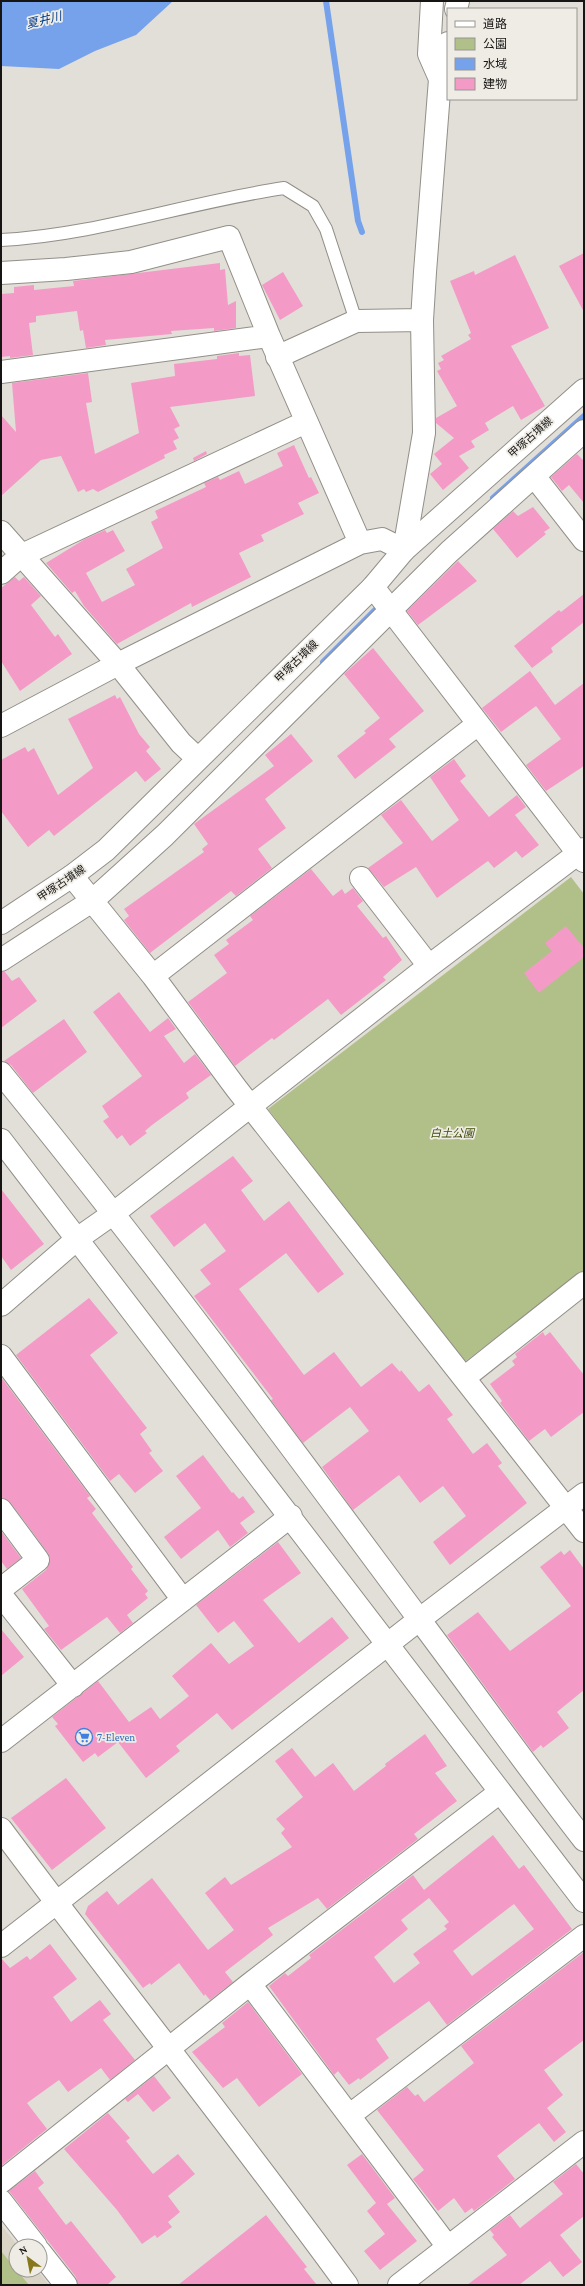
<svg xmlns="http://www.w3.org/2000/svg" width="585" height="2286" viewBox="0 0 585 2286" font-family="'Crimson Pro','Noto Sans JP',serif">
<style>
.built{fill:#dad4c6}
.green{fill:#b1c089}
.water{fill:#76a2eb}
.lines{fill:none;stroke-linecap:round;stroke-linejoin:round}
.stream{stroke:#76a2eb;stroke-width:6}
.building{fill:#f39bc6;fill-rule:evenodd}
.lane-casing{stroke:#928f88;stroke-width:14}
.street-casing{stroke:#928f88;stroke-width:24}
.secondary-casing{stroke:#928f88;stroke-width:24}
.lane{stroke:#fff;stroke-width:12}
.street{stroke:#fff;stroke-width:22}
.secondary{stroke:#fff;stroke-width:22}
.labels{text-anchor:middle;stroke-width:3.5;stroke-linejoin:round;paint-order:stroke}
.street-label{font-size:11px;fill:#161513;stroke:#efece5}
.park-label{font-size:11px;font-style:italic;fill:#404d0a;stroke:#efece5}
.shop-label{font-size:11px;fill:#366cbe;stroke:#efece5;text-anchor:start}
.water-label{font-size:12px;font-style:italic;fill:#023a8c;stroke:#efece5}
</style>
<rect width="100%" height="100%" fill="#e2dfd8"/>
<path class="built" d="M1 2225 18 2246H16V2270H37L49 2285H1Z"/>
<path class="green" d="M571 877 584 894V1271L463 1363 268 1109Z
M1 2251 29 2285H1Z"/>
<path class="water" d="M1 1H173L136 35 95 51 59 69 1 66Z"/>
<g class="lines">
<path class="stream" d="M326 1 358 221 362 232
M493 498 584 416
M323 662 382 603"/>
</g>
<path class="building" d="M584 253V312L559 266Z
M515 255 549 328 511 346 545 406 521 420 513 406 485 423 489 430 471 441 475 447 459 456 469 468 443 490 430 474 442 464 434 454 454 438 436 423V418L457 406 437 371 441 369 438 363 444 360 441 356 471 339 468 335 471 333 450 281 474 271 475 275Z
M220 263V270L225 269 228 305 236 301V328L214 331V328L171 331 172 334 105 340 106 345 86 348 83 330 80 331 77 311 36 316V322L29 323 33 355 10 358V356L1 357V294L14 293V287L34 285V290L74 286 73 281Z
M283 272 303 306 280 320 262 285Z
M239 353V356L250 355 255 396 170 407 180 426 174 429 179 438 173 441 177 449 164 455 165 458 98 492 93 489 86 492 84 489 78 492 61 456 41 460 1 496V415L16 432 12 383 88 373 92 402 86 403 95 454 139 433 131 383 175 376 174 364 217 359V356Z
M294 445 309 478 311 477 319 493 298 503 304 514 261 535 264 541 239 553 251 577 192 607 191 603 117 644 84 606 75 591 72 593 46 563 85 539 105 530 107 533 113 530 125 551 86 573 102 602 135 585 126 569 163 548 151 522 158 518 155 511 206 487 204 483 218 477 220 480 239 471 245 484 283 466 277 453Z
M206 451 207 454 194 461 193 458Z
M577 454 584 461V503L569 485 562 491 551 477Z
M533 507 550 528 544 532 546 534 517 558 493 529 513 511 518 516Z
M458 561 477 581 418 625 407 611Z
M15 577 19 581 24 577 41 596 31 605 55 637 58 634 72 654 20 691 1 661V588Z
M584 594V622L551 648 553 652 532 668 514 646 559 610 561 612Z
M373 648 424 711 389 739 396 747 355 779 337 756 366 733 364 731 380 718 344 674Z
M530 671 555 705 584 683V766L546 791 526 765 561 739 536 706 501 732 482 708Z
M115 695 117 699 120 697 139 734 150 747 146 751 161 769 145 782 136 771 54 836 49 830 28 847 1 811V760L25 747 28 752 34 748 58 795 93 768 68 719Z
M291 734 313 761 265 799 286 828 258 849 272 868 236 896 231 891 150 953 124 920 129 916 124 909 204 852 202 849 208 844 194 824 274 766 265 755Z
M454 759 466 776 460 781 489 817 517 795 526 807 515 815 539 845 522 858 516 851 494 868 488 861 437 898 416 867 384 887 368 868 403 843 381 815 401 800 432 841 459 820 430 777Z
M311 869 333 896 342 889 345 894 353 888 363 901 357 906 383 938 386 936 402 960 383 977 386 980 341 1015 328 999 274 1040 272 1038 235 1066 188 1002 227 973 214 955 229 944 226 940 253 920 250 916Z
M566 926 584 948V957L539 993 524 973 552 951 545 943Z
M1 972H5L12 981 19 977 37 1001 1 1028Z
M119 992 150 1032 168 1018 176 1029 164 1036 184 1063 195 1054 211 1075 186 1093 189 1098 152 1125 145 1131 147 1133 130 1146 122 1135 117 1139 103 1121 109 1117 102 1106 142 1076 93 1012Z
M64 1019 87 1052 33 1093 11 1065 4 1061Z
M233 1156 253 1181 241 1190 264 1221 289 1201 344 1274 318 1293 286 1253 239 1289 304 1375 334 1352 361 1387 392 1363 400 1372 401 1370 419 1392 429 1384 453 1415 447 1419 473 1454 487 1443 502 1463 498 1466 527 1503 450 1565 433 1542 466 1516 443 1486 420 1503 399 1475 353 1510 322 1467 369 1431 350 1407 303 1443 271 1400 273 1399 194 1296 211 1284 200 1270 226 1251 205 1223 174 1247 150 1216Z
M1 1189 44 1244 11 1270 1 1256Z
M89 1298 118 1333 90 1355 147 1428 140 1434 152 1451 149 1453 163 1471 135 1493 119 1474 110 1481 16 1355Z
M543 1332 545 1336 550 1332 584 1375V1412L551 1437 545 1429 529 1441 500 1403 502 1401 490 1384 515 1365 512 1361 517 1357 515 1354Z
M1 1377 90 1496 87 1498 96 1509 92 1513 133 1567 131 1569 148 1591 145 1594 148 1598 127 1615 133 1623 120 1633 107 1617 61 1650 44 1629 49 1626 22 1589 46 1570 50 1559 48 1553 11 1503 1 1498Z
M203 1455 232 1493 233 1492 239 1499 243 1496 255 1512 240 1523 248 1533 230 1547 218 1530 181 1559 164 1537 201 1508 176 1476Z
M1 1531 21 1558 7 1569 1 1561Z
M278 1542 301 1573 263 1600 299 1643 332 1617 349 1638 232 1730 217 1713 176 1746 180 1751 146 1778 118 1742 98 1757 95 1753 83 1762 55 1726 58 1724 52 1717 98 1681 129 1722 151 1707 160 1719 189 1696 172 1676 211 1643 229 1664 254 1646 234 1621 218 1633 196 1605Z
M570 1550 584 1569V1690L557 1712 569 1728 543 1748 541 1745 533 1752 447 1635 478 1612 510 1651 571 1606 540 1567 561 1551 564 1555Z
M1 1629 24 1657 1 1676Z
M425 1734 447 1766 435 1773 457 1801 414 1834 418 1839 327 1909 318 1898 268 1928 273 1935 225 1972 233 1982 210 2000 205 1994 204 1996 179 1963 151 1985 150 1983 143 1988 85 1914 88 1906 107 1891 118 1905 152 1878 208 1950 234 1930 205 1893 225 1877 231 1885 292 1847 281 1833 285 1829 276 1819 303 1797 275 1761 292 1748 315 1777 333 1763 354 1791 386 1766 385 1764Z
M66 1778 106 1828 52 1870 11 1818Z
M493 1835 519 1869 524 1865 572 1929 447 2025 429 2001 376 2039 389 2058 360 2080 359 2078 349 2085 338 2071 334 2075 269 1986 285 1973 288 1976 311 1958 309 1955 413 1875 424 1890ZM429 1898 449 1922 444 1926 447 1929 413 1954 420 1963 394 1983 374 1957 408 1929 401 1920ZM514 1904 534 1929 472 1976 453 1951Z
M50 1944 77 1979 53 1997 71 2022 100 2000 111 2014 103 2020 135 2060 110 2080 101 2068 68 2092 59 2080 27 2103 47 2129 1 2166V1958L10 1968 27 1956 30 1960Z
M584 1952V2040L544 2070 563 2095 547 2108 566 2132 554 2142 539 2123 497 2156 515 2179 474 2211 472 2208 465 2213 454 2198 438 2211 413 2179 424 2170 377 2110 407 2087 415 2096 418 2094 424 2102 474 2063 461 2046Z
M248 2002 302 2074 259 2107 237 2078 223 2088 192 2052 225 2027 222 2023Z
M154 2076 171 2098 153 2112 138 2094 128 2102 125 2099Z
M108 2113 130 2138 126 2141 153 2174 178 2154 195 2174 168 2196 180 2212 168 2222 172 2227 157 2238 155 2235 142 2244 117 2210 64 2149Z
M362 2154 395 2198 387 2204 417 2241 380 2270 364 2251 385 2234 367 2211 376 2203 347 2165Z
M576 2164 584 2174V2216L560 2235 582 2262 563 2277 550 2261 519 2285H467L507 2255 492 2237 494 2235 490 2230 510 2215 520 2228 563 2194 553 2182Z
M35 2171 44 2183 38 2188 66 2225 71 2221 116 2277 107 2285H78L76 2277 9 2191Z
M266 2215 307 2267 304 2269 317 2285H178Z"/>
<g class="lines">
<g class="lane-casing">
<path id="lane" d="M1 240C97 235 189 202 284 188L313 206 326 229 356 321"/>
</g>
<g class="street-casing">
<path id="street" d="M432 1 429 54 440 79
M456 9 458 1
M1 273 66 269 131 262 229 237 269 336
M277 357 356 321 422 320
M1 372 269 336 360 543
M534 476 584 540
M1 532 118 664 181 743 197 758
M1 573 20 556 306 422
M373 587 584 861
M1 726 118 664 360 543 382 539 404 550 424 433 422 320 425 272 440 79 448 43
M72 876 153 976 236 1088 584 1531
M361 878 429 966
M1 960 92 901 165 835 449 552 584 431
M153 976 478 724
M1 1073C146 1250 282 1435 419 1619 474 1692 527 1767 584 1840
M1 1140 584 1901
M1 1305 77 1239 114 1213 429 966 584 849
M1 1356 183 1600
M464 1378 584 1283
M1 1510 38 1560 1 1589
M1 1595 73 1686
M1 1741 291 1516
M250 1984 448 2247
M350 2115 584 1936
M1 2182 250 1984 500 1792
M1 2201 36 2246
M40 2252 66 2285
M399 2285 584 2142"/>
</g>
<g class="secondary-casing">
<path id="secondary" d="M1 923 72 876 106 850 373 587 404 550 584 390
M1 1829C115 1982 235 2131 347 2285
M1 1946 420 1619 584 1494"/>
</g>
<use href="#lane" class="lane"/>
<use href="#street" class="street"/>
<use href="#secondary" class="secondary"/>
</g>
<defs>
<g id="supermarket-ring" transform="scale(0.9)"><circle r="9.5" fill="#efece5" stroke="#3f7fe0" stroke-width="1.5"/><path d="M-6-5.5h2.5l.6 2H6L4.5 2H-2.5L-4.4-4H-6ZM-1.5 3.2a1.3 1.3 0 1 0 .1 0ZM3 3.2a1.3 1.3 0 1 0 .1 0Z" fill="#3f7fe0"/></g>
</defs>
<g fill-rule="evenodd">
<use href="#supermarket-ring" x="84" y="1737"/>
</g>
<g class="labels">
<g class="street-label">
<text transform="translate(530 437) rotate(-42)" y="4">甲塚古墳線</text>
<text transform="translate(296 661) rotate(-44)" y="4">甲塚古墳線</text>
<text transform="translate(61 883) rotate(-34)" y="4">甲塚古墳線</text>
</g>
<g class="park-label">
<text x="452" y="1137">白土公園</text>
</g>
<g class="shop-label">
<text x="97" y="1741">7-Eleven</text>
</g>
<g class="water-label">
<text transform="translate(44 20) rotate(-14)" y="4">夏井川</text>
</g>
</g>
<rect width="585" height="2286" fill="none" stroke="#161513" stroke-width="4"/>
<rect x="447" y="8" width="130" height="92" fill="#efece5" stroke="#989691"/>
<rect x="455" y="21" width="20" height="6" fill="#ffffff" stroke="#989691"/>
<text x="483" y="28" font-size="12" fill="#161513">道路</text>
<rect x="455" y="38" width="20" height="12" fill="#b1c089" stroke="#989691"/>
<text x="483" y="48" font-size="12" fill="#161513">公園</text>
<rect x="455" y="58" width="20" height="12" fill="#76a2eb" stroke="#989691"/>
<text x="483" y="68" font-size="12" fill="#161513">水域</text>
<rect x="455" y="78" width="20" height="12" fill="#f39bc6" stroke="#989691"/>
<text x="483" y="88" font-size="12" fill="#161513">建物</text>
<g transform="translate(28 2258) rotate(328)"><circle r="19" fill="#efece5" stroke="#989691"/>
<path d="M0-3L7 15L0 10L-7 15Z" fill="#87781d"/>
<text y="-6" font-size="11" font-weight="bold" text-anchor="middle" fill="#161513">N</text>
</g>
</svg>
